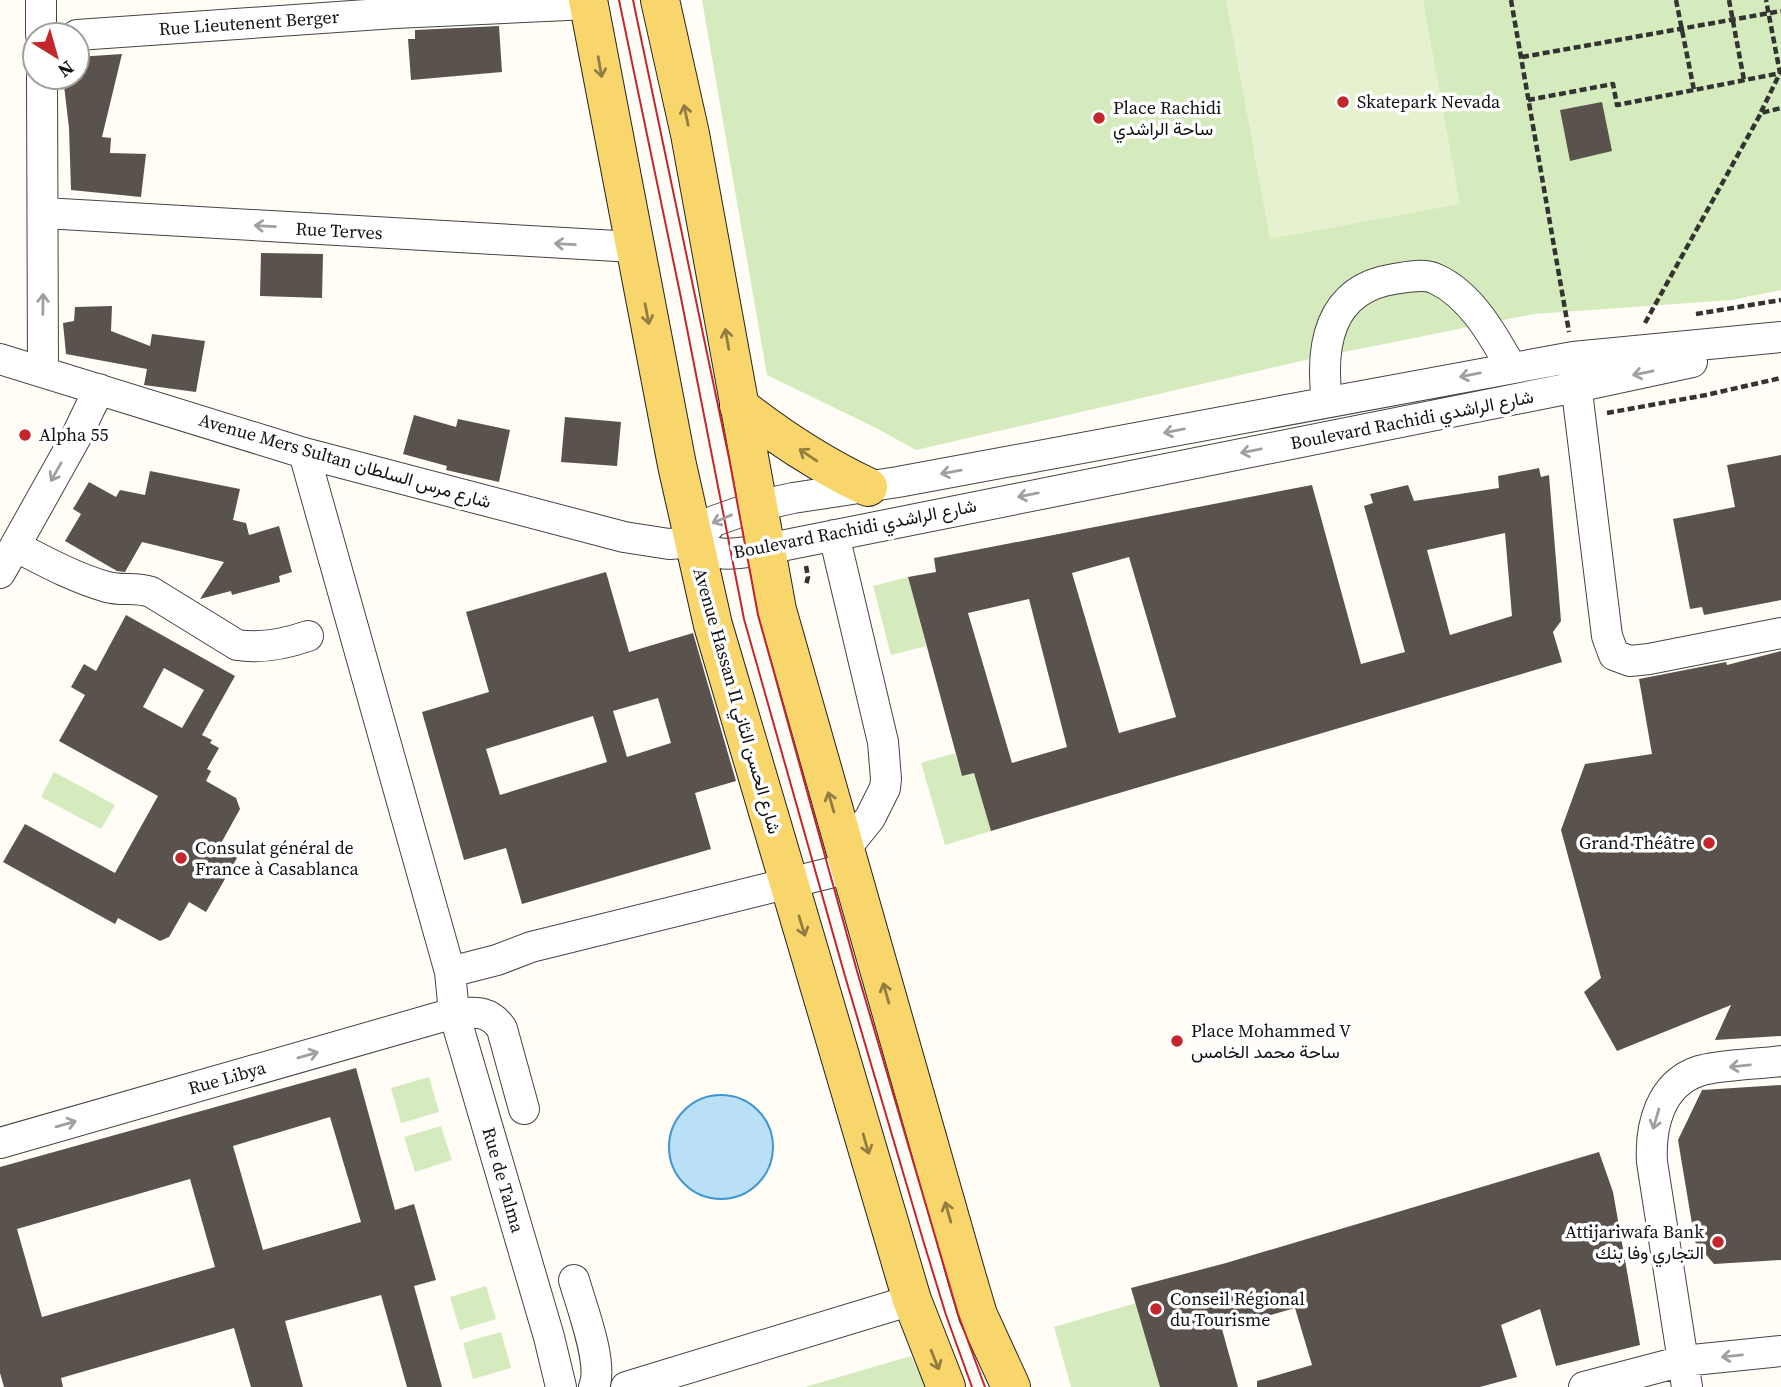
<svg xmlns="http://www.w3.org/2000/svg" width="1781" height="1387" viewBox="0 0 1781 1387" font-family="'Source Serif 4',Vazirmatn,serif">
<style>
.green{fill:#d5ebbd}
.pitch{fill:#e6f2cf}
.water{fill:#b9e0f7;stroke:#3f96cf;stroke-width:2}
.building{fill:#5a524d;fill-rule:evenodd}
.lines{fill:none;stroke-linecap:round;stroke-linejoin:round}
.minor-casing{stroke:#444;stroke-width:32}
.major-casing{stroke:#222;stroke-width:40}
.path{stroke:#333;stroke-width:4.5;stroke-dasharray:7 3.5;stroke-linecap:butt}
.minor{stroke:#fff;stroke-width:30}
.major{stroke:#f9d66b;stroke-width:38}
.tram{stroke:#c4262e;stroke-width:2}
.oneway{stroke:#917d42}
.oneway2{stroke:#a0a0a0}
.poi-dot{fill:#c4262e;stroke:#fff;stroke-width:2.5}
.labels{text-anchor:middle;stroke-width:7;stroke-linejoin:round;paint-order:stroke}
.street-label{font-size:18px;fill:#111;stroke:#fff}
.poi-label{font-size:18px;fill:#111;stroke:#fff;text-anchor:start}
</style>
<rect width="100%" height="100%" fill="#fffdf5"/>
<path class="green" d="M702 0H1781V290L1732 300 1534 314 1314 358 916 450 876 428 767 375Z
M908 577 926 646 891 655 873 586Z
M955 753 962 776 974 773 991 831 945 845 921 763Z
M54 772 115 805 101 829 41 797Z
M429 1077 439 1112 401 1123 391 1088Z
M441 1126 452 1160 415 1172 404 1137Z
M486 1286 496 1319 460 1330 450 1297Z
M1136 1303 1160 1387H1071L1054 1327Z
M501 1332 511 1368 473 1379 463 1343Z
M911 1356 926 1387H805Z"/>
<path class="pitch" d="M1226 0H1423L1460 204 1270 239Z"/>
<path class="water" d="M669 1147a52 52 0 1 1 104 0a52 52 0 1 1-104 0Z"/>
<path class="building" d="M499 26 502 72 411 80 408 39H415V30Z
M122 54 102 137 111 138 110 153 146 154 141 197 71 190 69 128 63 77H77V57Z
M1602 102 1612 151 1570 161 1560 110Z
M261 253 323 254 322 298 260 296Z
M112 306 111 331 150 346 152 334 205 341 196 392 144 385 147 369 66 354 63 323 74 321 75 307Z
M414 415 456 427 458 419 510 430 499 482 446 470 447 466 403 454Z
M565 417 621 422 617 466 561 462Z
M1781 455V600L1704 615 1702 607 1690 609 1673 519 1735 507 1727 465Z
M1539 468 1541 477 1549 475 1561 621 1553 632 1562 662 991 831 974 773 962 776 908 577 936 572 934 558 1312 485 1361 664 1405 652 1364 506 1373 503 1370 494 1408 485 1414 501 1499 488 1498 476ZM1505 533 1512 616 1450 635 1427 550ZM1129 557 1176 717 1119 733 1072 573ZM1029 599 1067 747 1012 763 968 613Z
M150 471 240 489 233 520 246 523 249 535 279 526 292 572 279 576 280 582 232 595 231 591 200 599 224 562 142 542 125 572 117 571 65 541 81 514 73 509 89 482 116 497 120 490 145 495Z
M606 572 629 652 693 633 736 781 695 793 711 849 522 904 506 848 464 860 422 712 489 692 466 612ZM658 698 671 743 627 757 613 711ZM593 716 607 762 500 795 486 749Z
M126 615 235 676 202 735 212 740 210 743 219 748 207 769 211 771 206 781 236 798 240 809 219 847 237 858 206 912 189 902 169 937 160 941 118 918 115 924 3 862 25 824 115 873 158 796 59 741 85 695 71 687 84 664 96 671ZM164 668 204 690 182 728 143 707Z
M1781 651V1036L1715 1040 1731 1005 1617 1051 1584 992 1601 978 1561 830 1585 764 1652 754 1639 679 1726 662 1727 665Z
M356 1068 395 1210 414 1204 436 1280 414 1286 442 1387H407L381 1295 285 1321 303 1387H251L234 1328 61 1378 63 1387H4L0 1373V1167ZM330 1117 361 1222 263 1250 233 1146ZM190 1179 215 1267 42 1317 17 1229Z
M1781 1085V1260L1714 1264 1695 1242 1678 1140 1702 1090Z
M1599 1152 1613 1192 1640 1345 1556 1366 1540 1309 1501 1325 1517 1377 1480 1387H1257V1381L1312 1365 1295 1308 1222 1329 1238 1387H1160L1131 1288 1226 1263Z"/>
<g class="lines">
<g class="minor-casing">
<path id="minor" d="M41 0V35
M77 35 395 13 589 4
M42 77 43 372
M44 213 634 247
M0 359 304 453 624 537 669 544 694 542
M1574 367 1607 636 1614 655 1630 661 1649 659 1781 633
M1327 402C1320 347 1328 289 1394 279 1408 277 1424 273 1436 279 1471 295 1493 335 1511 367
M304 453 450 972 454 1013 549 1337 561 1387
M834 535 883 742 886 779 885 788 870 818 845 849
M694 542 714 521 757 506 793 498 898 482 1573 357 1781 337
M694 542C716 560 739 553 766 549L1576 387 1692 362
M15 546C44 561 75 578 107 587 121 591 136 587 151 592L237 645C262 649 285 644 308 636
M0 573 76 437 99 389
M450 972 497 960 531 947 850 868
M0 1143 454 1013C474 1012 490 1010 502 1029L524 1109
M574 1280C581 1305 604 1364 594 1387
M626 1387 912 1300
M1584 1387 1683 1361 1781 1351
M1687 1387 1652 1162C1650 1126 1660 1084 1699 1071 1718 1065 1759 1064 1781 1061"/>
</g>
<g class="major-casing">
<path id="major" d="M588 0 677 465 713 625 912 1300 946 1387
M660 0 690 134 777 610 967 1278 978 1315 1011 1387
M739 406C780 438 821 465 868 487"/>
</g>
<path class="path" d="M1511 0 1569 332
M1676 0 1694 90
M1729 0 1744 80
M1522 57 1781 11
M1528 100 1613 84 1617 105 1781 73
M1761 112 1780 73 1766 0
M1696 314 1781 300
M1645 323 1761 113 1781 108
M1607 413 1706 395 1781 378
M806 566 808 577 806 585"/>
<use href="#minor" class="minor"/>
<use href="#major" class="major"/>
<path class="tram" d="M619 0 681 298 744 619 845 976 923 1240 946 1315 972 1387
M633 0 729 458 758 615 857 971 958 1314 985 1387"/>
</g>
<defs><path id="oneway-shaft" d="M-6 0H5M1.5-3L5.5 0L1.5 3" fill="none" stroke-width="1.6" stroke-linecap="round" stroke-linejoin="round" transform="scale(1.75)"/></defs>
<g class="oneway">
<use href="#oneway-shaft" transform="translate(600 67) rotate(80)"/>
<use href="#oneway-shaft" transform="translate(686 115) rotate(-102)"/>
<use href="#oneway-shaft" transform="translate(647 314) rotate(79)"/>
<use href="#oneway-shaft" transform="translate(727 339) rotate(-100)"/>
<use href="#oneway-shaft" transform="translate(808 455) rotate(-146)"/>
<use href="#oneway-shaft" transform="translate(831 802) rotate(-106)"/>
<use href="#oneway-shaft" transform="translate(802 926) rotate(73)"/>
<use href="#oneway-shaft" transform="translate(886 993) rotate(-106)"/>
<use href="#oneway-shaft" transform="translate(866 1144) rotate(74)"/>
<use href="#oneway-shaft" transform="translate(948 1212) rotate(-106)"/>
<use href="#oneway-shaft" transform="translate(935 1360) rotate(68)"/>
</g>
<g class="oneway2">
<use href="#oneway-shaft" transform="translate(265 226) rotate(-177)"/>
<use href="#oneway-shaft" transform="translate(565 244) rotate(-177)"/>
<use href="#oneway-shaft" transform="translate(43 304) rotate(-89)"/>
<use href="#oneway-shaft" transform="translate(1643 373) rotate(168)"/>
<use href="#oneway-shaft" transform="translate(1470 375) rotate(169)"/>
<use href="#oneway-shaft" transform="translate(1174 431) rotate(169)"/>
<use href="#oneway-shaft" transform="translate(1251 451) rotate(169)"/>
<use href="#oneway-shaft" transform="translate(56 472) rotate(119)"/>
<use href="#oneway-shaft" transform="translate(951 472) rotate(170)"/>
<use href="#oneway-shaft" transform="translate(1028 495) rotate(169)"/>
<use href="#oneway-shaft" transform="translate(722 519) rotate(157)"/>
<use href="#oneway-shaft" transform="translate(308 1055) rotate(-16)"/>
<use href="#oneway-shaft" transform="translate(1740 1066) rotate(174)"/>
<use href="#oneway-shaft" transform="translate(1656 1119) rotate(106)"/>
<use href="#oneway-shaft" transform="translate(66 1124) rotate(-16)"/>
<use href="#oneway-shaft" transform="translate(1732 1356) rotate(174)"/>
</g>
<g class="poi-dot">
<circle cx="1343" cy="102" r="7"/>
<circle cx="1099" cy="118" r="7"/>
<circle cx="25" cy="435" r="7"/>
<circle cx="1709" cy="843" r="7"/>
<circle cx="181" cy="858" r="7"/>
<circle cx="1177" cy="1041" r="7"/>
<circle cx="1718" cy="1242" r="7"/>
<circle cx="1156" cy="1309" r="7"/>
</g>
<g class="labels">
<g class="street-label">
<text transform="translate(249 23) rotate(-4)" y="6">Rue Lieutenent Berger</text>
<text transform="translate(339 231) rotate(3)" y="6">Rue Terves</text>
<text transform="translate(1412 420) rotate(-11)" y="6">Boulevard Rachidi شارع الراشدي</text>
<text transform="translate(345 461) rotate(16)" y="6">Avenue Mers Sultan شارع مرس السلطان</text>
<text transform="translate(855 529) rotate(-11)" y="6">Boulevard Rachidi شارع الراشدي</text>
<text transform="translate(737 701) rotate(74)" y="6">Avenue Hassan II شارع الحسن الثاني</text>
<text transform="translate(227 1078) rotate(-16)" y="6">Rue Libya</text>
<text transform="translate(503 1180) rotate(74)" y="6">Rue de Talma</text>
</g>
<g class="poi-label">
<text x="1357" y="108">Skatepark Nevada</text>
<text x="1113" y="114">Place Rachidi<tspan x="1113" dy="21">ساحة الراشدي</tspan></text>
<text x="39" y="441">Alpha 55</text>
<text x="1695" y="849" text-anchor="end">Grand Théâtre</text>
<text x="195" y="854">Consulat général de<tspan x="195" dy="21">France à Casablanca</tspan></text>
<text x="1191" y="1037">Place Mohammed V<tspan x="1191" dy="21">ساحة محمد الخامس</tspan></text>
<text x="1704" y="1238" text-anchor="end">Attijariwafa Bank<tspan x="1704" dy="21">التجاري وفا بنك</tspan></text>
<text x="1170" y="1305">Conseil Régional<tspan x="1170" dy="21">du Tourisme</tspan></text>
</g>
</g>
<g transform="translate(56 56) rotate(143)"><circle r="33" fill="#ffffff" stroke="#a0a0a0" stroke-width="2"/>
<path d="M0-5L12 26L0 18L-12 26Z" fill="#c4262e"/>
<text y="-10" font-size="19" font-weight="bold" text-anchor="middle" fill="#111111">N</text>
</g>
</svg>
